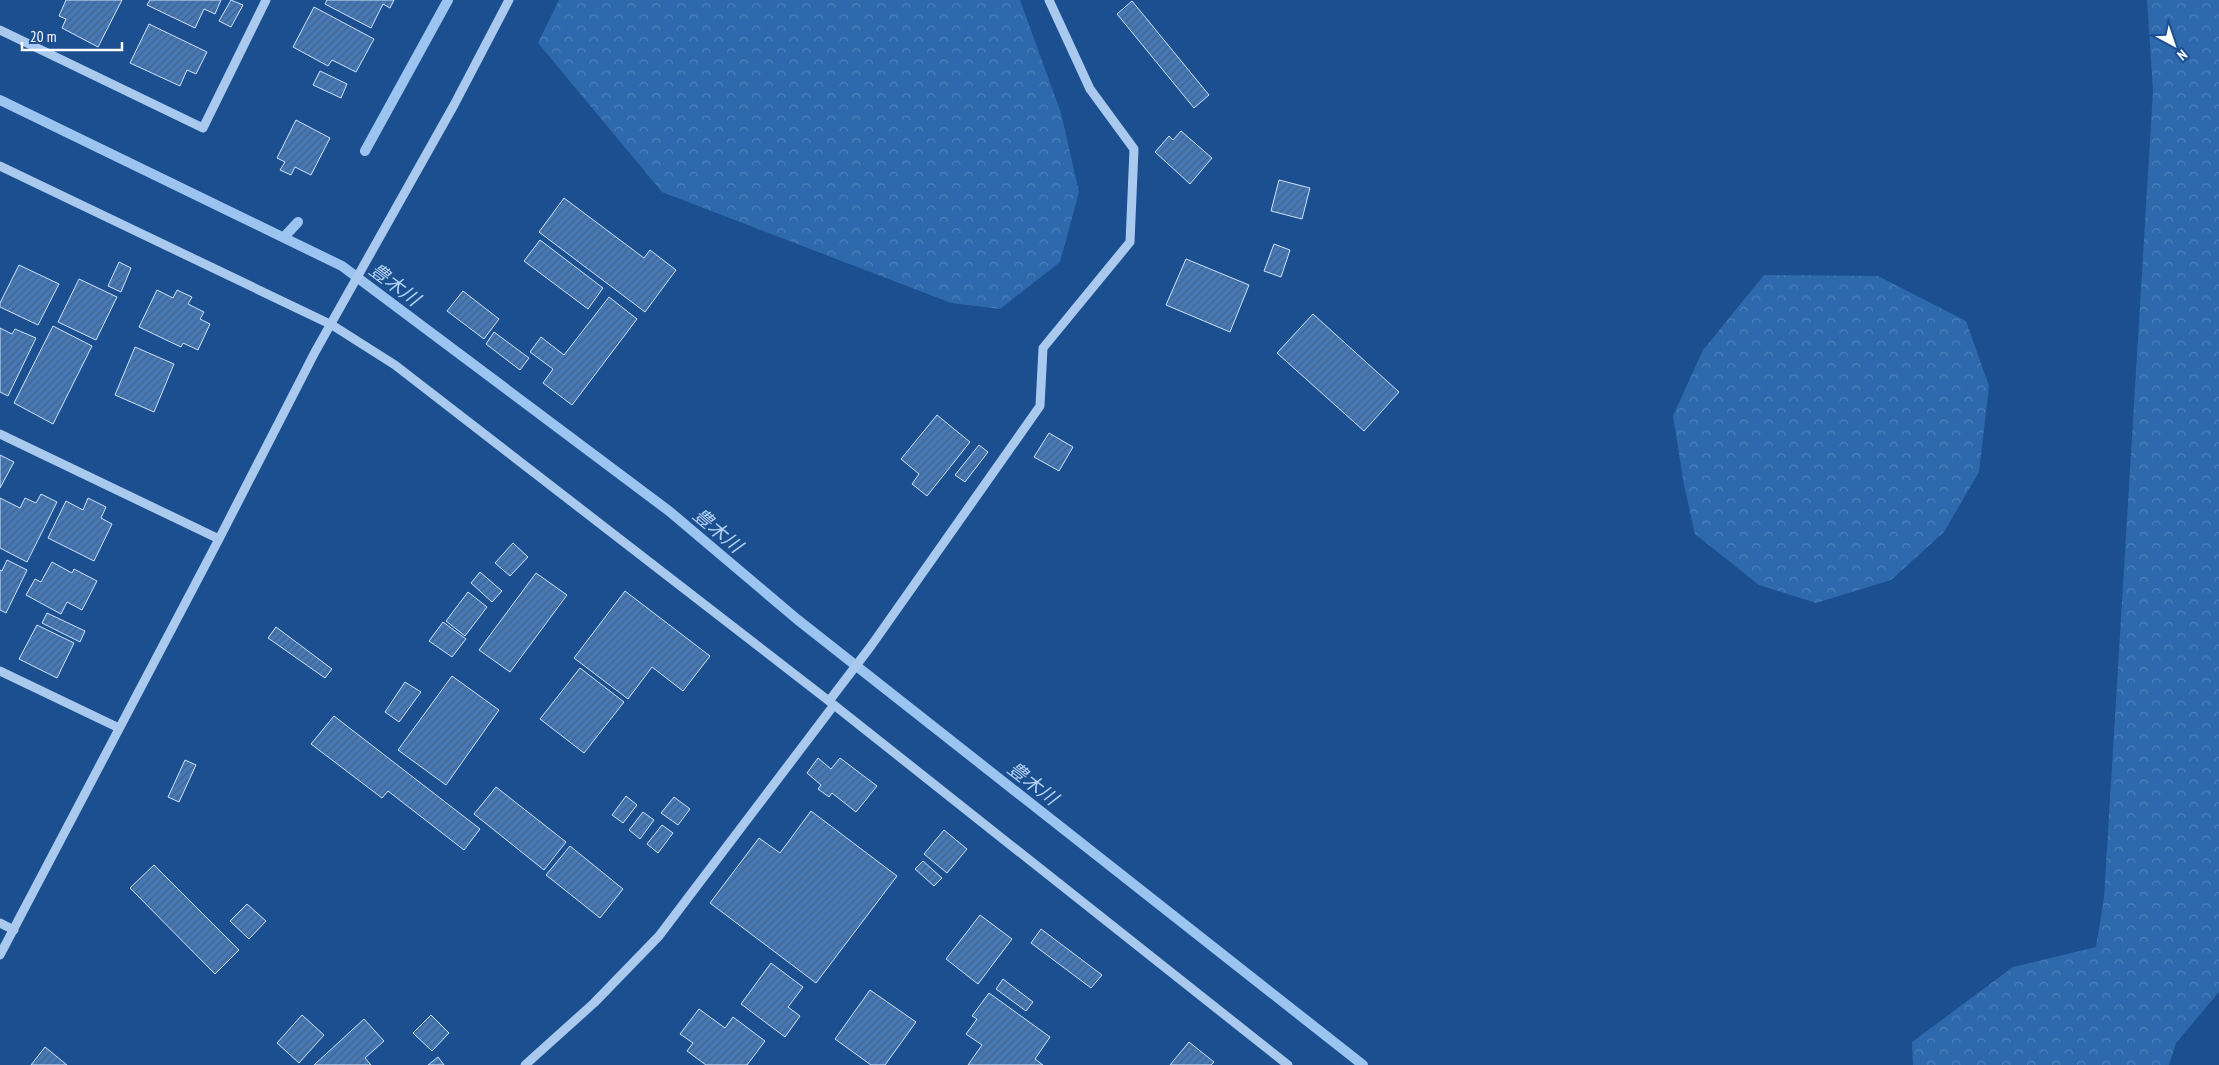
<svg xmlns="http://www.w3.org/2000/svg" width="2219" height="1065" viewBox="0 0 2219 1065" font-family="'PT Sans Narrow','Noto Sans JP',sans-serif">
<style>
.forest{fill:url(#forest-crowns)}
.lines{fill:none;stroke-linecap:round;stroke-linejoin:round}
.stream{stroke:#9cc4f0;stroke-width:10}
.building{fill:url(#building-hatch);stroke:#cfe3fa}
.minor{stroke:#a9c9ee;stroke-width:9}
.labels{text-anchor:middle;stroke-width:5;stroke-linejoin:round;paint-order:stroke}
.water-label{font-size:19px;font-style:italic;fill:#b5d3f5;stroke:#1b4f8f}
</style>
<defs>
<pattern id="forest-crowns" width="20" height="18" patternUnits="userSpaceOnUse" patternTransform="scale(1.25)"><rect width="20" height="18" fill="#2e69ad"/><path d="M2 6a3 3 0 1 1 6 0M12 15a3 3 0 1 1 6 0" fill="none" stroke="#4d80b9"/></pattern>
<pattern id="building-hatch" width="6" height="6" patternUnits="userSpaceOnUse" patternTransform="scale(1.25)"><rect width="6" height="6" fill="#4478b7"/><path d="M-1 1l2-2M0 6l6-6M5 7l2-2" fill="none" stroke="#486282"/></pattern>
</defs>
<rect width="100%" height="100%" fill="#1b4f8f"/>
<path class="forest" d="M559 0H1020L1061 113 1079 192 1060 262 1000 309 951 303 662 192 538 43Z
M2147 0H2219V992L2176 1043 2169 1065H1913L1912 1042 2013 967 2096 947 2104 898 2153 91Z
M1764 275 1878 276 1966 321 1989 386 1979 472 1944 532 1891 580 1816 603 1759 585 1695 534 1684 485 1673 416 1703 350Z"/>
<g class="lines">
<path class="stream" d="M0 100 342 266 669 511 798 620 1363 1065
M365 151 448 0
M285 236 298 222"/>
</g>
<path class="building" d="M66 0H122L98 47 62 28 66 19 59 16Z
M150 0H221L215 14 204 9 195 28 147 5Z
M231 0 243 5 231 27 219 21Z
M327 0H394L390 8 383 4 371 28 325 4Z
M1132 1 1209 95 1194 108 1117 14Z
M314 7 374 39 356 72 332 60 328 66 293 47Z
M149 24 207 52 196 74 187 70 180 86 130 63Z
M320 71 347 84 341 98 313 85Z
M296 120 330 138 311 175 295 167 291 175 280 170 285 162 277 158Z
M1181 131 1212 158 1190 184 1155 152 1169 136 1173 140Z
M1279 180 1310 188 1302 219 1271 211Z
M564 198 644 258 650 250 676 270 645 312 539 232Z
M540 240 603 288 588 309 524 261Z
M1274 244 1290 250 1281 277 1264 271Z
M1186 259 1249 285 1230 332 1166 305Z
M119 262 131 268 121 292 108 286Z
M19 265 59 284 38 325 0 307V303Z
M79 279 117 297 96 340 58 322Z
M157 290 173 298 177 290 192 297 188 304 204 312 200 319 210 324 198 350 183 343 181 347 139 327Z
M463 291 499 319 484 339 447 311Z
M609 297 637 319 572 405 543 383 553 369 530 352 541 337 564 355Z
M1313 314 1399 392 1364 431 1277 353Z
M53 326 92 346 53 424 14 403Z
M0 328 12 334 15 329 36 338 8 396 0 392Z
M494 332 529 358 520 370 486 344Z
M135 347 174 364 154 412 115 395Z
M937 415 970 442 927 496 912 484 919 474 901 459Z
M1049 433 1073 447 1059 471 1034 457Z
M979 445 988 452 965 482 955 475Z
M0 455 14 462 0 488Z
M41 494 57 502 27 562 0 548V498L20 508 25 498 36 503Z
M88 498 106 507 101 518 112 524 94 561 48 538 66 501 83 510Z
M513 543 528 557 510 576 495 563Z
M7 560 27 570 6 613 0 610V570L2 571Z
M52 562 72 573 74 569 97 581 82 610 67 602 61 614 26 595 35 579 41 582Z
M480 572 502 591 492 602 471 583Z
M536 573 567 595 510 672 479 650Z
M625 591 710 656 683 691 652 667 628 699 574 658Z
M468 592 487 607 465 636 446 621Z
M47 613 85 631 80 642 42 623Z
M443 622 466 639 452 657 429 641Z
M37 625 74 643 57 678 19 659Z
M276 627 332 669 325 678 268 638Z
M580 668 624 702 584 753 540 719Z
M452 676 499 710 446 785 398 750Z
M405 682 421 692 399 722 385 712Z
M334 716 480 829 464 850 388 791 382 798 311 744Z
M818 758 831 769 840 758 877 786 856 812 832 793 829 797 818 789 821 785 807 773Z
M185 760 196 765 179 802 168 797Z
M496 787 566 842 544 870 474 814Z
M626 796 637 805 623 823 612 815Z
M674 797 690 809 678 825 661 813Z
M811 811 897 876 816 983 710 903 759 838 780 853Z
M643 812 654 820 640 839 629 830Z
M662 825 673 833 658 853 647 844Z
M944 830 967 849 947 873 924 854Z
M570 846 623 889 600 918 546 875Z
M923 861 942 878 934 886 915 869Z
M154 865 239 950 215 974 130 888Z
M247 904 266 921 249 939 230 921Z
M980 915 1012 939 978 984 946 959Z
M1041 929 1102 975 1091 988 1031 943Z
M771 963 803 987 788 1007 800 1016 785 1037 741 1004Z
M1003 979 1033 1002 1026 1011 996 989Z
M870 990 916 1022 885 1065H871L835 1039Z
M989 993 1050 1037 1035 1059 1043 1065H968L982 1045 966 1034 977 1019 972 1016Z
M699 1009 725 1028 733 1017 765 1041 747 1065H706L687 1051 693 1043 680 1034Z
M302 1015 324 1035 299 1063 277 1043Z
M431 1015 449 1033 432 1051 413 1033Z
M364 1019 384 1041 365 1058 371 1065H314Z
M1189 1042 1214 1062 1211 1065H1170Z
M45 1047 67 1065H31Z
M438 1057 444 1065H428Z"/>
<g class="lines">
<path class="minor" d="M0 30 203 128 266 0
M0 166 332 325 395 365 829 701 1288 1065
M0 434 219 539
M0 671 119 728
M829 701 871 646 1040 406 1043 348 1130 242 1134 149 1090 89 1049 0
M0 923 14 930
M0 955 219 539 315 352 454 105 509 0
M525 1065 594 1003 659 936 834 705"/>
</g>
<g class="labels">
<g class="water-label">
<text transform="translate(395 284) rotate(37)" y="7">豊木川</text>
<text transform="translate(718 530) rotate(40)" y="7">豊木川</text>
<text transform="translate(1033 783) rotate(38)" y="7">豊木川</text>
</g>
</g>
<g transform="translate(2174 45) rotate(140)" stroke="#1b4f8f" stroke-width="4" paint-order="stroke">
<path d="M0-4L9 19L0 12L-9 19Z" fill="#ffffff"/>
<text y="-8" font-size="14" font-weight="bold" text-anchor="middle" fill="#ffffff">N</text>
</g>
<path d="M22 42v8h100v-8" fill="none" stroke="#ffffff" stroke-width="2.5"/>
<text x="30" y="42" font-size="15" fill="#ffffff" stroke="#1b4f8f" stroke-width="4" paint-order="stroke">20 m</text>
</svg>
